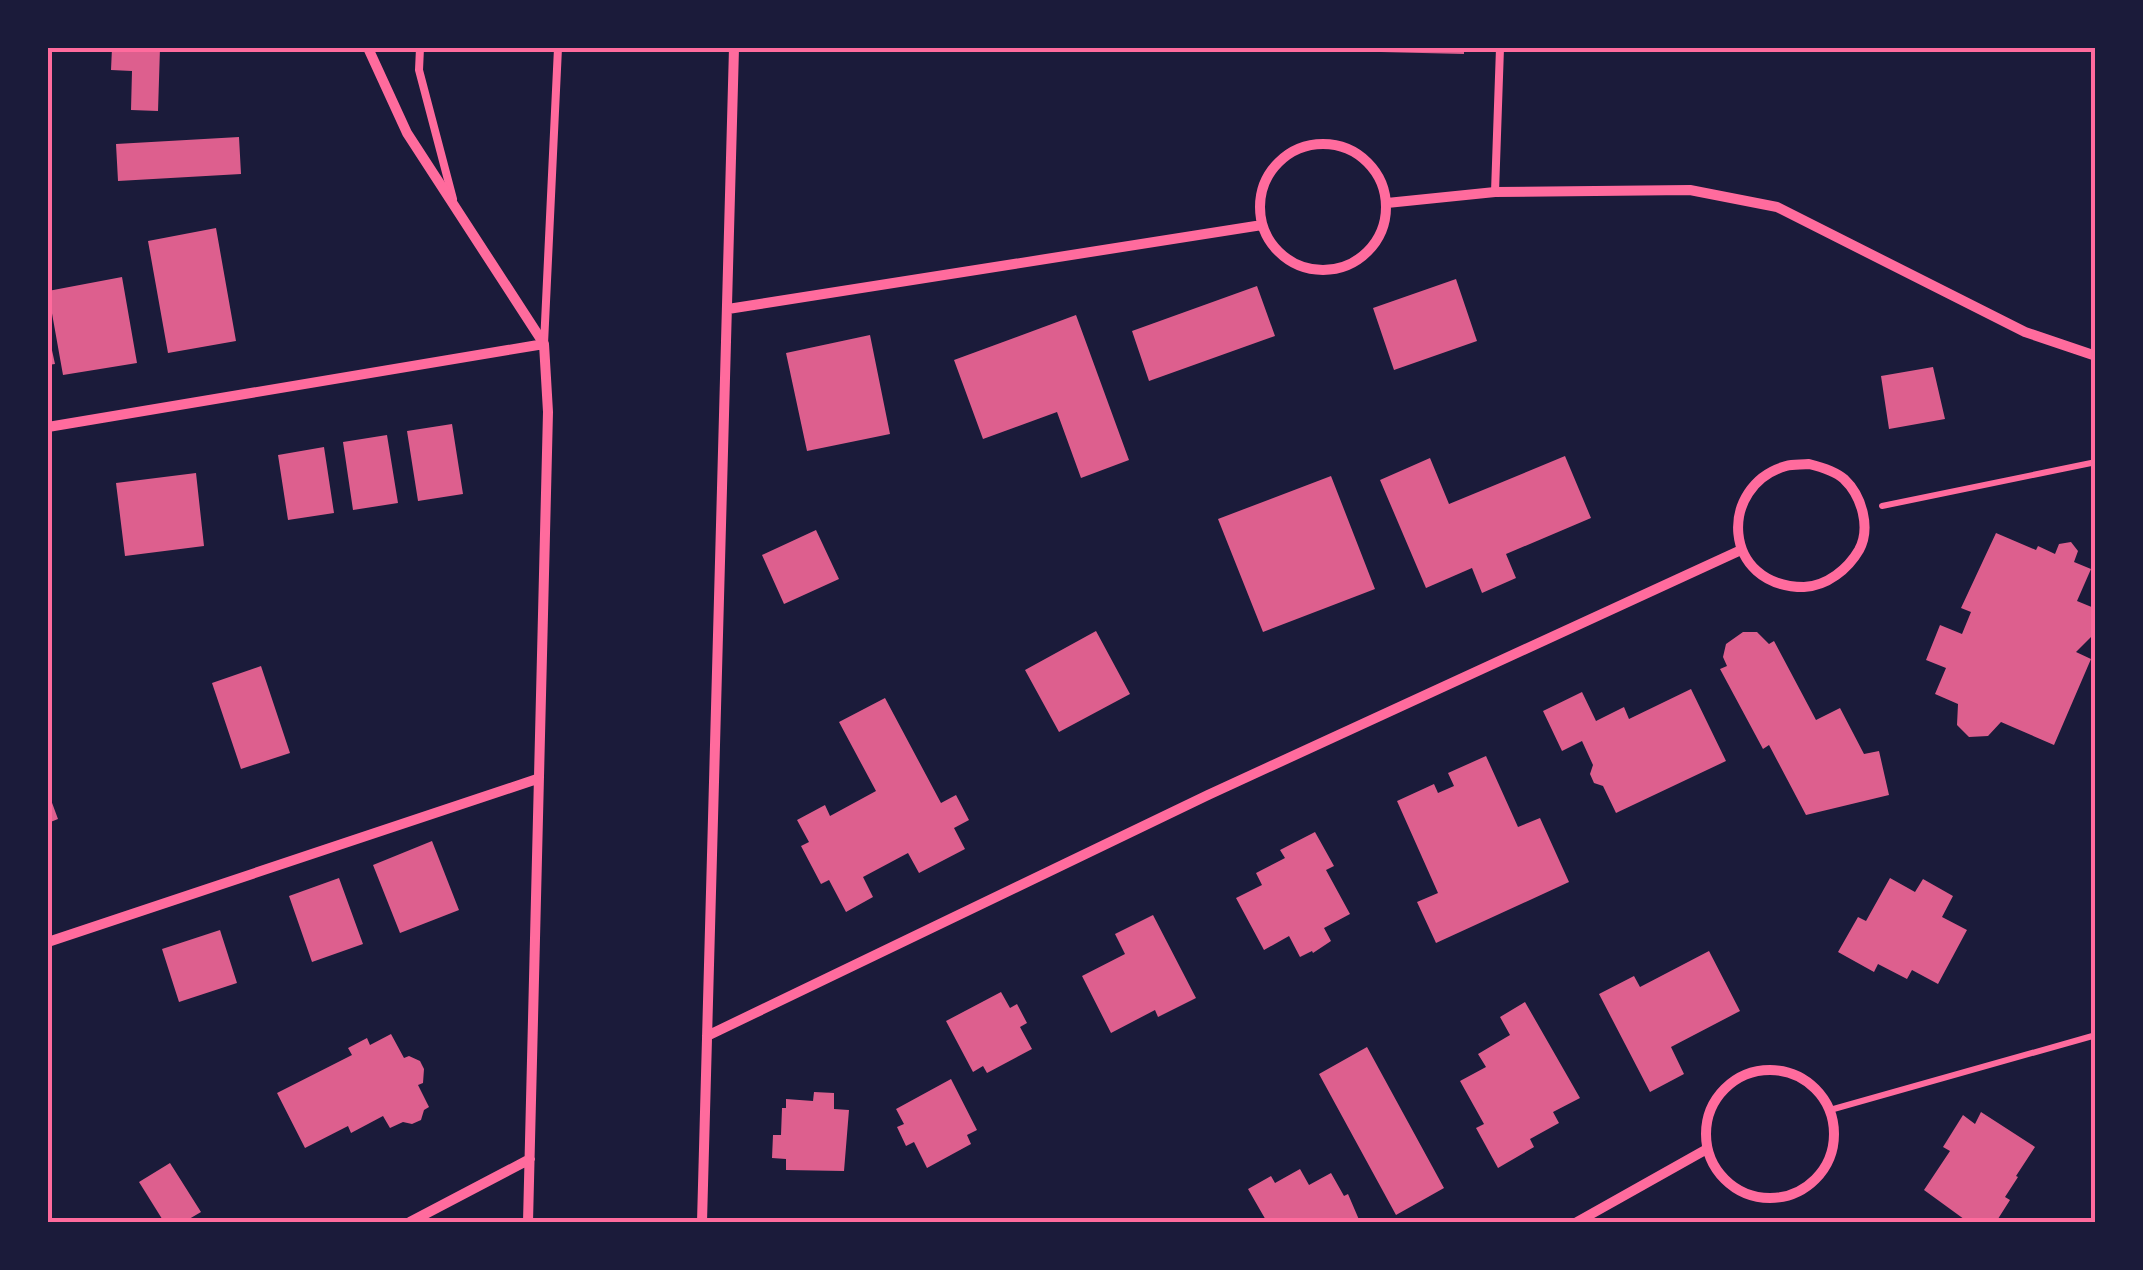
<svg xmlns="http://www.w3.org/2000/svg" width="2143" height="1270" viewBox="0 0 2143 1270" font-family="'DejaVu Sans',sans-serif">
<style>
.building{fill:#dd5f8e}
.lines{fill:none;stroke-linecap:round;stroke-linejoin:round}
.path{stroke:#ff6b9d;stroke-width:6}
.service{stroke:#ff6b9d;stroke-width:8}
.minor{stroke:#ff6b9d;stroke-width:10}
.neatline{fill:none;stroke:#ff6b9d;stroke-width:4}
</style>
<rect width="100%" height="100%" fill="#1b1b3a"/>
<path class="building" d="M112 48H160L158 111 131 110 132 71 111 70Z
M1339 48H1464V54L1339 51Z
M239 137 241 174 118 181 116 144Z
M216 228 236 341 168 353 148 241Z
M122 277 137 363 63 375 48 291Z
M1456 279 1477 341 1394 370 1373 308Z
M1257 286 1275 336 1149 381 1132 331Z
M1076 315 1129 460 1081 478 1057 412 983 439 954 360Z
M48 332 55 364 48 365Z
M870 335 890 434 807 451 786 353Z
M1933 367 1945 419 1889 429 1881 376Z
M452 424 463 494 418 501 407 431Z
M387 435 398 503 353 510 343 442Z
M324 447 334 513 288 520 278 455Z
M1565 456 1591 518 1506 554 1516 578 1482 593 1472 568 1426 588 1380 480 1430 458 1449 504Z
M196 473 204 546 125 556 116 483Z
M1331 476 1375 589 1263 632 1218 519Z
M816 530 839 579 784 604 762 555Z
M1996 533 2036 550 2038 546 2055 554 2059 544 2071 542 2078 551 2074 562 2091 569 2077 601 2094 608V634L2076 652 2091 659 2054 745 2001 722 1988 736 1969 737 1957 725 1958 704 1935 694 1946 668 1926 660 1940 625 1962 634 1971 612 1961 608Z
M1096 631 1130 694 1059 732 1025 670Z
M1743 632H1757L1769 644 1774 641 1816 720 1840 708 1864 754 1879 751 1889 795 1806 815 1769 745 1763 749 1720 669 1727 666 1723 657 1726 644Z
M261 666 290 753 241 769 212 683Z
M1691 689 1726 761 1616 813 1603 786 1594 783 1590 774 1593 765 1582 741 1562 751 1543 711 1582 692 1596 721 1624 707 1629 719Z
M885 698 941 803 956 795 969 820 954 828 965 849 919 873 908 853 863 877 873 897 846 912 829 880 821 884 801 846 809 842 797 820 825 805 830 816 876 791 839 722Z
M1486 756 1518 827 1540 818 1569 882 1436 943 1417 902 1438 893 1397 801 1434 784 1438 793 1454 786 1448 773Z
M48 792 58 819 48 823Z
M1315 832 1334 866 1326 870 1350 914 1324 928 1331 941 1313 953 1312 951 1300 957 1289 936 1264 950 1236 898 1262 885 1256 873 1285 858 1280 850Z
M432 841 459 910 400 933 373 865Z
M339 878 363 944 312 962 289 896Z
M1890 878 1915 892 1923 879 1953 896 1942 917 1967 930 1938 984 1912 970 1907 979 1878 964 1874 972 1838 952 1858 917 1866 921Z
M1153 915 1196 998 1158 1017 1155 1010 1111 1033 1082 976 1125 954 1115 934Z
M220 930 237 983 179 1002 162 949Z
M1709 951 1740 1011 1671 1047 1684 1074 1650 1092 1599 994 1634 976 1640 987Z
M1001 992 1010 1008 1017 1004 1027 1023 1020 1027 1032 1049 987 1073 983 1066 973 1072 946 1021Z
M1525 1002 1580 1098 1553 1112 1559 1123 1530 1139 1534 1147 1498 1168 1476 1128 1484 1124 1460 1081 1486 1067 1478 1054 1510 1035 1500 1017Z
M391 1034 404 1058 409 1056 420 1061 424 1069 423 1083 418 1085 429 1107 424 1110 421 1120 412 1124 403 1122 390 1128 383 1116 351 1133 348 1126 305 1148 277 1093 352 1055 348 1048 367 1038 370 1045Z
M1367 1047 1444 1188 1396 1215 1319 1074Z
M951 1079 977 1130 967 1135 971 1144 927 1168 914 1142 906 1146 897 1127 904 1124 896 1109Z
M814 1092 834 1093V1109L849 1110 844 1171 786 1170V1159L772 1158 773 1135H781L782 1108H786V1099L813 1101Z
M1981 1112 2035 1147 2016 1176 2018 1177 2005 1197 2010 1200 1996 1222 1992 1219 1989 1222H1968L1924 1190 1950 1151 1943 1147 1963 1115 1975 1124Z
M170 1163 201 1212 184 1222H164L139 1182Z
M1300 1169 1309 1185 1331 1173 1344 1196 1348 1194 1360 1222H1267L1248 1189 1271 1176 1275 1183Z"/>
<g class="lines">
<path class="path" d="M1882 506 2096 462
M1830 1110 2096 1035"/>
<path class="service" d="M420 48 419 70 453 199
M1495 192 1500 48
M544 344 558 48"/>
<path class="minor" d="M368 48 407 133 544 344 548 412 528 1222
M1260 207a63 63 0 1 1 126 0a63 63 0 1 1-126 0Z
M1387 203 1495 192 1690 190 1777 207 2025 332 2096 356
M728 309 1262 225
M48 427 544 344
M1809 464C1821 467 1835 471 1844 479 1862 496 1871 528 1859 550 1848 569 1827 586 1804 587 1721 587 1718 485 1786 466 1793 464 1802 465 1809 464Z
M48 942 537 779
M707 1036 1208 795 1741 550
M1706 1134a64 64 0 1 1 128 0a64 64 0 1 1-128 0Z
M410 1222 530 1159
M702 1222 734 48
M1577 1222 1707 1149"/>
</g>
<rect width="2143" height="1270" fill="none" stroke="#1b1b3a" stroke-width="100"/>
<rect x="50" y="50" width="2043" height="1170" class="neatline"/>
</svg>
